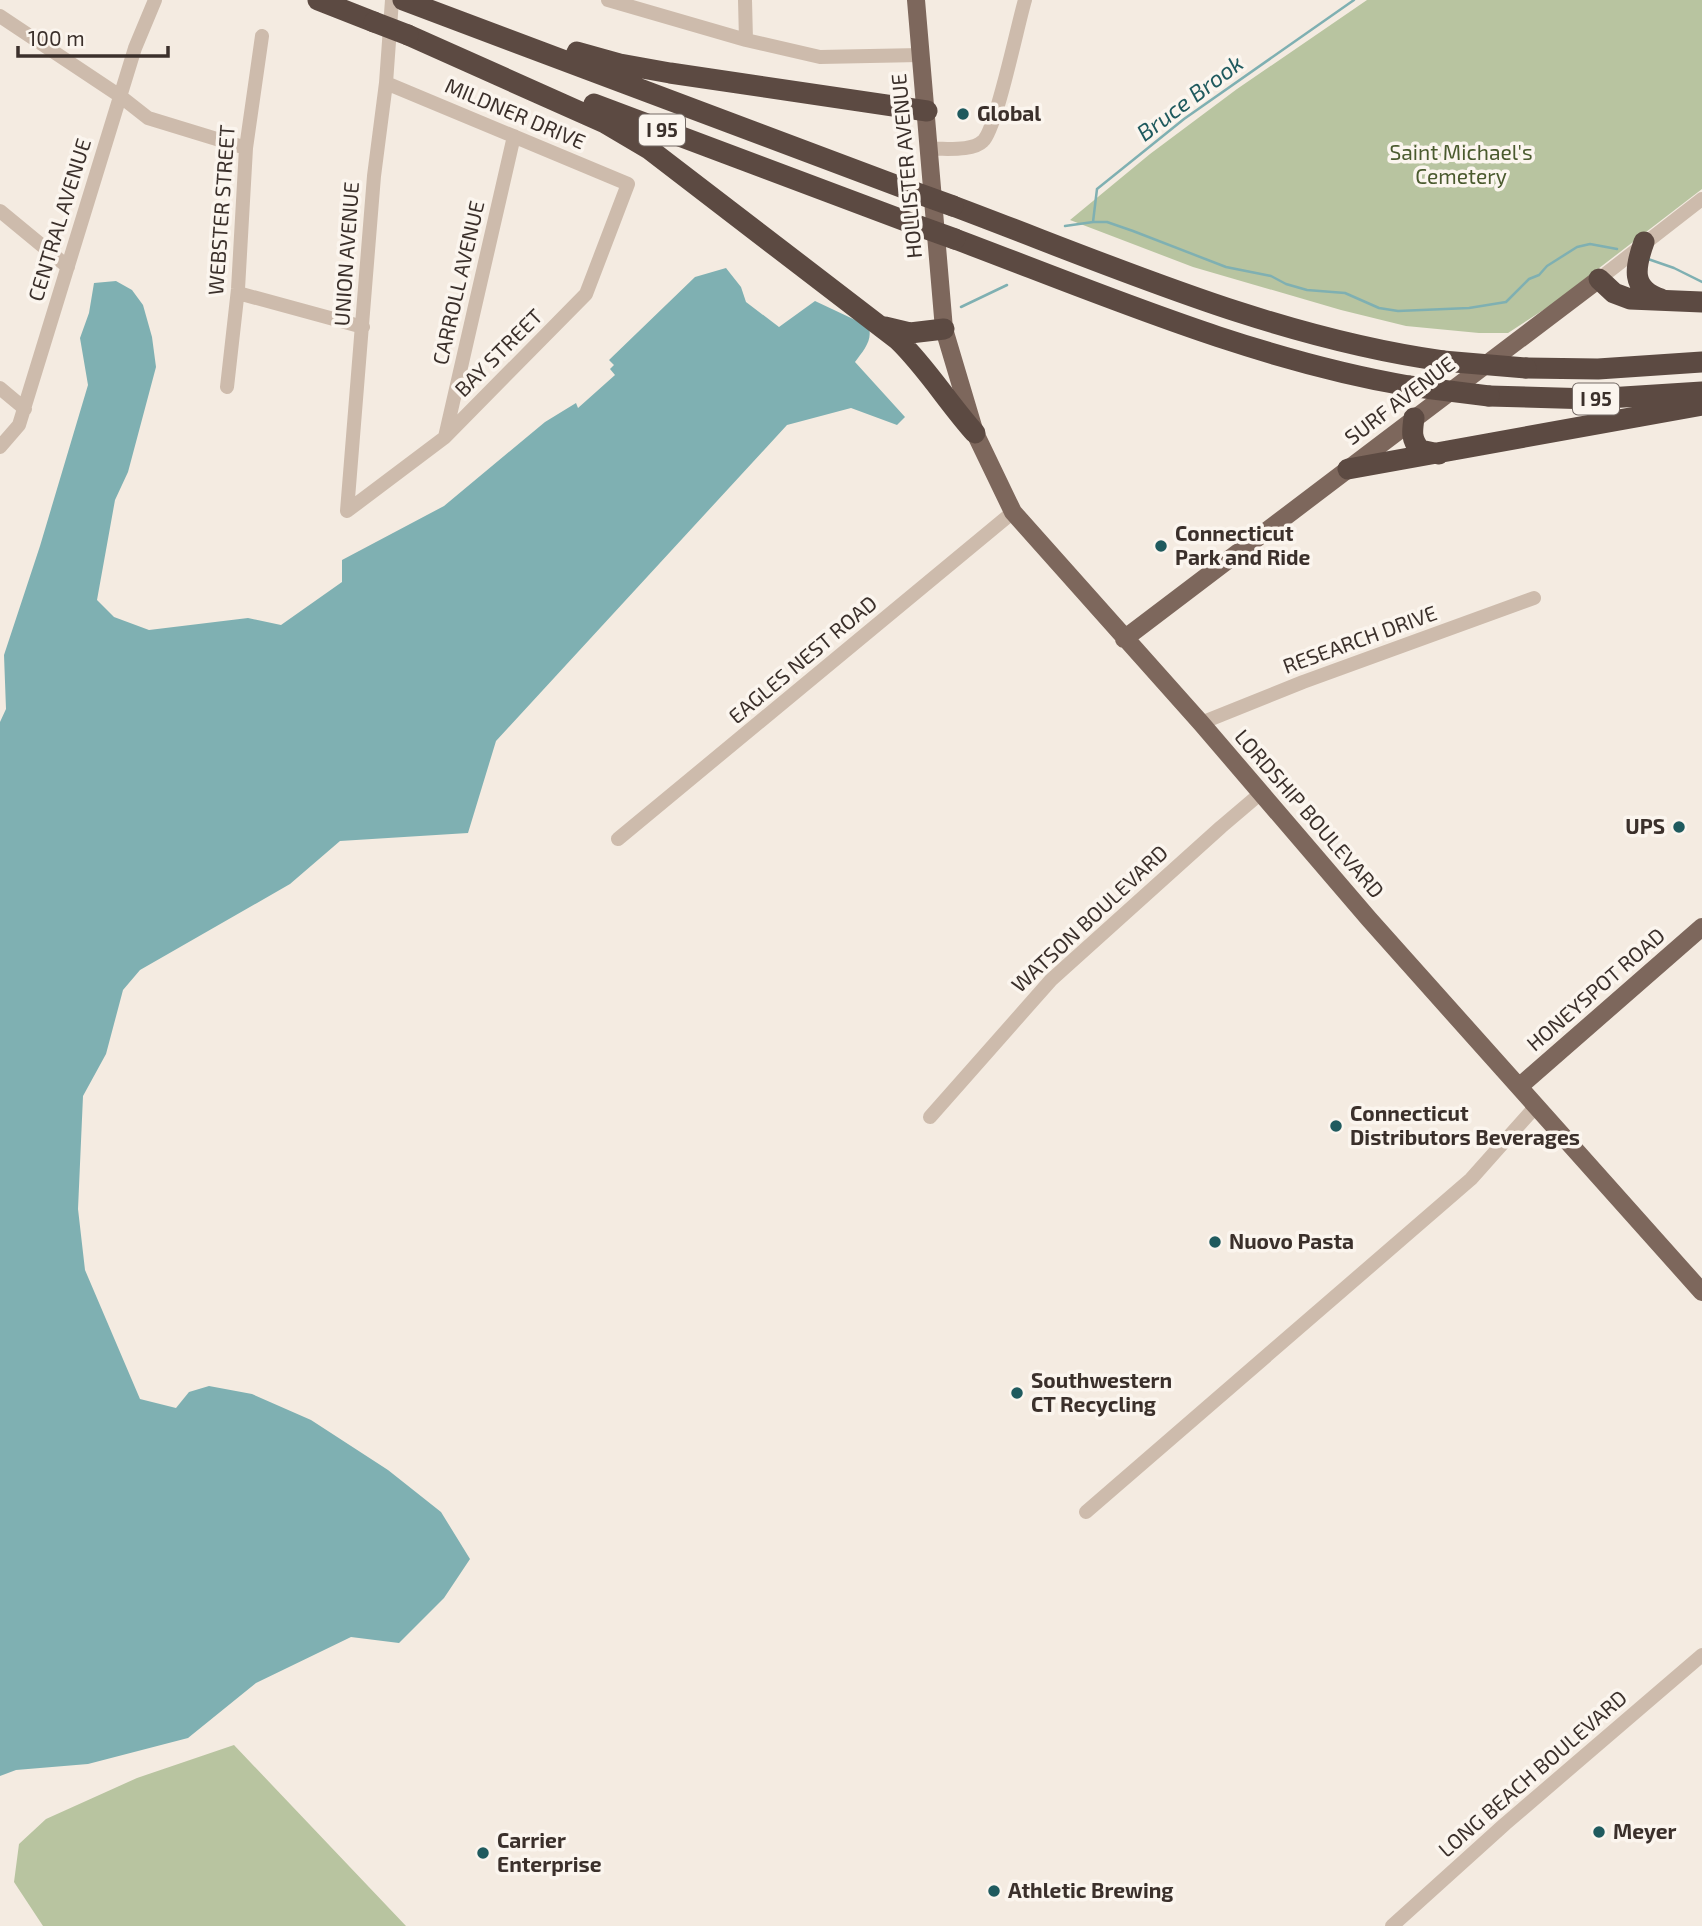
<svg xmlns="http://www.w3.org/2000/svg" width="1702" height="1926" viewBox="0 0 1702 1926" font-family="'Exo 2',sans-serif">
<style>
.green{fill:#b8c4a0}
.water{fill:#7fb0b2}
.lines{fill:none;stroke-linecap:round;stroke-linejoin:round}
.stream{stroke:#7fb0b2;stroke-width:2.5}
.minor{stroke:#cdbbac;stroke-width:14}
.major{stroke:#7d675c;stroke-width:18}
.highway{stroke:#5c4a42;stroke-width:21}
.highway-bridge{stroke:#5c4a42;stroke-width:21}
.poi-dot{fill:#1f5a5e;stroke:#fbf5ee;stroke-width:2.5}
.labels{text-anchor:middle;stroke-width:7;stroke-linejoin:round;paint-order:stroke}
.shield{fill:#fbf5ee;stroke:#756b66;stroke-width:2}
.shield-label{font-size:19px;font-weight:bold;fill:#3b302b}
.street-label{font-size:21px;fill:#3b302b;stroke:#fbf5ee}
.poi-label{font-size:21px;font-weight:bold;fill:#3b302b;stroke:#fbf5ee;text-anchor:start}
.park-label{font-size:21px;fill:#4a5a2e;stroke:#fbf5ee}
.water-label{font-size:23px;font-style:italic;fill:#1f5a5e;stroke:#fbf5ee}
</style>
<rect width="100%" height="100%" fill="#f4ebe1"/>
<path class="green" d="M1367 0H1702V189L1551 305 1508 333H1479L1406 326 1341 310 1193 267 1070 220 1150 154 1237 89Z
M234 1745 406 1926H43L14 1882 19 1844 46 1819 137 1778Z"/>
<path class="water" d="M726 268 741 287 746 302 779 327 815 301 868 326C874 339 863 351 855 362L905 417 897 425 851 408 787 425 496 741 468 833 340 841 290 884 140 970 123 990 106 1054 83 1096 78 1209 85 1270 140 1399 176 1408 189 1392 209 1386 252 1394 311 1420 388 1470 441 1512 470 1559 444 1598 399 1643 351 1637 256 1683 188 1738 88 1764 16 1770 0 1776V722L6 709 4 655 40 546 88 385 80 338 89 313 94 283 116 281 132 290 143 305 152 337 156 367 128 472 115 500 97 600 114 617 149 630 248 618 281 625 342 582V560L444 506 545 422 576 403 578 408 615 375 610 369 614 365 609 360 695 277Z"/>
<g class="lines">
<path class="stream" d="M1093 222H1107L1133 231 1226 267 1271 276 1286 284 1307 290 1345 293 1379 308 1398 311 1469 308 1506 302 1529 279 1539 275 1547 266 1577 247 1590 244 1617 249
M1065 226 1093 222 1097 189 1184 119 1354 0
M1648 259 1674 268 1702 282
M961 307 1007 285"/>
<path class="minor" d="M608 0 746 40 820 57 920 55
M745 0 746 40
M0 16 120 96 148 118 246 148
M930 149C944 148 972 152 983 141 996 130 1018 23 1025 0
M0 211 68 267
M1599 279 1702 199
M238 293 363 327
M227 387 238 289 246 148 262 36
M0 388 25 409
M445 437 514 136
M0 447 19 425 135 48 155 0
M347 511 444 438 586 294 628 184 386 83
M347 511 374 176 386 83 392 0
M1201 723 1303 682 1534 598
M618 839 1013 512
M930 1117 1051 980 1221 827 1261 793
M1086 1512 1471 1179 1537 1105
M1392 1926 1505 1824 1702 1655"/>
<path class="major" d="M916 0 944 329 975 433 1013 512 1201 723 1369 919 1702 1292
M1124 639 1599 279
M1520 1086 1702 927"/>
<path class="highway" d="M318 0 374 22
M403 0 914 192
M408 35 605 123 649 149 898 340C927 368 948 403 975 433
M577 52 620 64 670 73 927 111
M594 104 916 225
M953 206C1113 266 1272 337 1443 361
M955 239C1104 295 1252 359 1409 386
M1644 242C1635 267 1630 289 1661 299
M1599 279 1614 293 1630 299 1702 302
M885 327 910 333 944 329
M1526 368 1598 369 1702 362
M1489 396 1592 399 1702 392
M1414 418C1412 432 1411 439 1420 450L1439 454
M1348 469 1702 405"/>
<path class="highway-bridge" d="M374 22 408 35
M914 192 953 206
M916 225 955 239
M1443 361 1526 368
M1409 386 1489 396"/>
</g>
<g class="poi-dot">
<circle cx="963" cy="114" r="7"/>
<circle cx="1161" cy="546" r="7"/>
<circle cx="1679" cy="827" r="7"/>
<circle cx="1336" cy="1126" r="7"/>
<circle cx="1215" cy="1242" r="7"/>
<circle cx="1017" cy="1393" r="7"/>
<circle cx="1599" cy="1832" r="7"/>
<circle cx="483" cy="1853" r="7"/>
<circle cx="994" cy="1891" r="7"/>
</g>
<g class="labels">
<g class="shield">
<rect x="639" y="114.5" width="46" height="31" rx="5"/>
<rect x="1573" y="383.5" width="46" height="31" rx="5"/>
</g>
<g class="shield-label">
<text x="662" y="137">I 95</text>
<text x="1596" y="406">I 95</text>
</g>
<g class="street-label">
<text transform="translate(515 114) rotate(23)" y="7">MILDNER DRIVE</text>
<text transform="translate(907 166) rotate(-95)" y="7">HOLLISTER AVENUE</text>
<text transform="translate(222 210) rotate(-86)" y="7">WEBSTER STREET</text>
<text transform="translate(60 220) rotate(-73)" y="7">CENTRAL AVENUE</text>
<text transform="translate(347 254) rotate(-86)" y="7">UNION AVENUE</text>
<text transform="translate(459 283) rotate(-77)" y="7">CARROLL AVENUE</text>
<text transform="translate(499 353) rotate(-45)" y="7">BAY STREET</text>
<text transform="translate(1400 401) rotate(-37)" y="7">SURF AVENUE</text>
<text transform="translate(1360 640) rotate(-20)" y="7">RESEARCH DRIVE</text>
<text transform="translate(803 660) rotate(-40)" y="7">EAGLES NEST ROAD</text>
<text transform="translate(1309 814) rotate(49)" y="7">LORDSHIP BOULEVARD</text>
<text transform="translate(1090 919) rotate(-43)" y="7">WATSON BOULEVARD</text>
<text transform="translate(1596 990) rotate(-41)" y="7">HONEYSPOT ROAD</text>
<text transform="translate(1533 1774) rotate(-41)" y="7">LONG BEACH BOULEVARD</text>
</g>
<g class="poi-label">
<text x="977" y="121">Global</text>
<text x="1175" y="541">Connecticut<tspan x="1175" dy="24">Park and Ride</tspan></text>
<text x="1665" y="834" text-anchor="end">UPS</text>
<text x="1350" y="1121">Connecticut<tspan x="1350" dy="24">Distributors Beverages</tspan></text>
<text x="1229" y="1249">Nuovo Pasta</text>
<text x="1031" y="1388">Southwestern<tspan x="1031" dy="24">CT Recycling</tspan></text>
<text x="1613" y="1839">Meyer</text>
<text x="497" y="1848">Carrier<tspan x="497" dy="24">Enterprise</tspan></text>
<text x="1008" y="1898">Athletic Brewing</text>
</g>
<g class="park-label">
<text x="1461" y="160">Saint Michael's<tspan x="1461" dy="24">Cemetery</tspan></text>
</g>
<g class="water-label">
<text transform="translate(1190 98) rotate(-37)" y="8">Bruce Brook</text>
</g>
</g>
<path d="M18 46v10h150v-10" fill="none" stroke="#3b302b" stroke-width="3.5"/>
<text x="28" y="46" font-size="21" fill="#3b302b" stroke="#fbf5ee" stroke-width="5" paint-order="stroke">100 m</text>
</svg>
